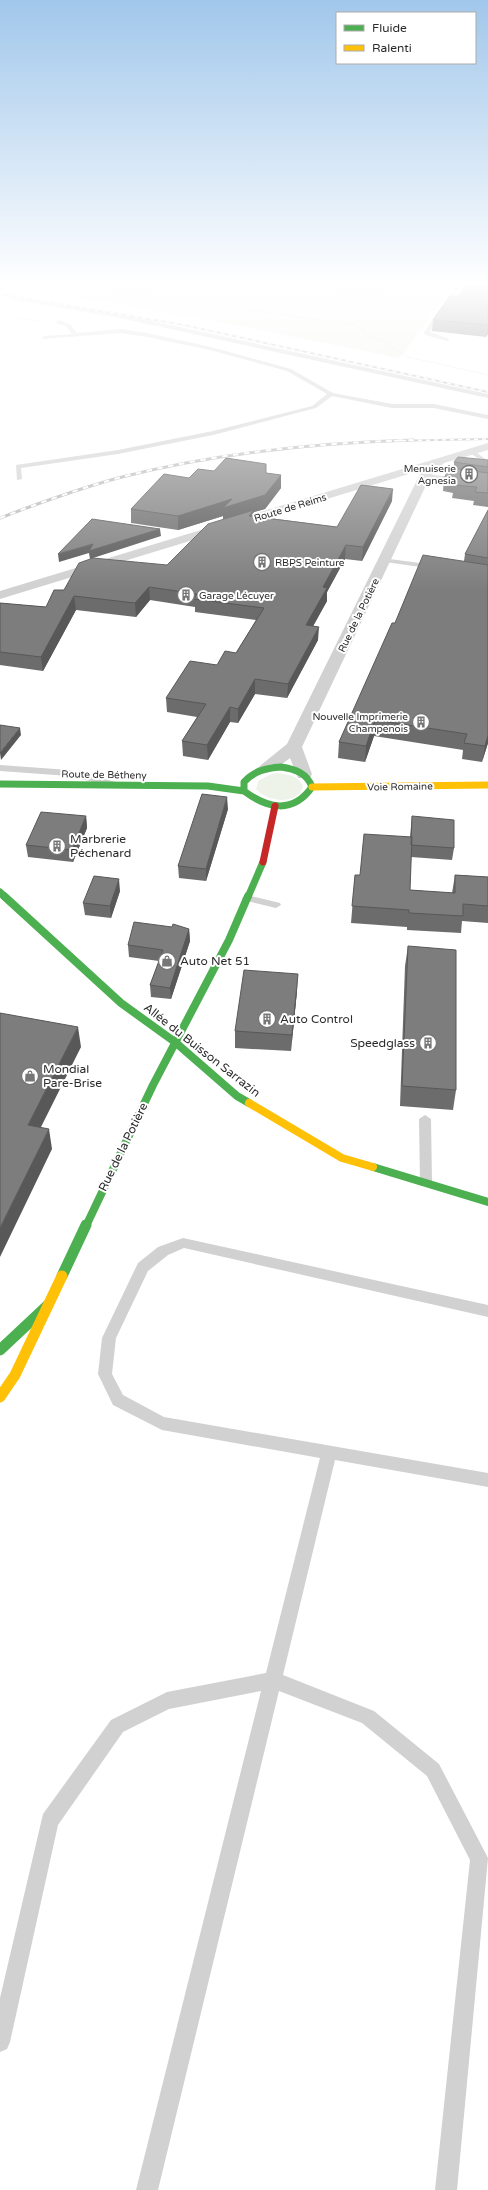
<svg xmlns="http://www.w3.org/2000/svg" width="488" height="2190" viewBox="0 0 488 2190" font-family="'Varela Round',sans-serif">
<style>
.green{fill:#eef3ea}
.lines{fill:none;stroke-linecap:round;stroke-linejoin:round}
.path{stroke:#d1d1d1;stroke-width:1;stroke-dasharray:1 1;stroke-linecap:butt}
.lane{fill:#d1d1d1;fill-rule:evenodd}
.street{fill:#d1d1d1;fill-rule:evenodd}
.fast-far2{stroke:#4caf50;stroke-width:7}
.fast-far1{stroke:#4caf50;stroke-width:8}
.fast{stroke:#4caf50;stroke-width:11}
.slow-far2{stroke:#ffc107;stroke-width:7}
.slow-far1{stroke:#ffc107;stroke-width:8}
.slow{stroke:#ffc107;stroke-width:11}
.jam{stroke:#c62828;stroke-width:7}
.rail-far1-casing{stroke:#b8b8b8;stroke-width:2}
.rail-casing{stroke:#b8b8b8;stroke-width:3}
.rail-far1{stroke:#fff;stroke-width:1.5;stroke-dasharray:4;stroke-linecap:butt}
.rail{stroke:#fff;stroke-width:2;stroke-dasharray:5.5;stroke-linecap:butt}
.wall{fill:#6c6c6c}
.shaded-wall{fill:#585858}
.building{fill:#7d7d7d;stroke:#585858}
.labels{text-anchor:middle;stroke-width:4;stroke-linejoin:round;paint-order:stroke}
.far-poi-label{font-size:10px;fill:#2c2c2c;stroke:#fff;text-anchor:end}
.far-street-label{font-size:10px;fill:#2c2c2c;stroke:#fff}
.poi-label{font-size:12px;fill:#2c2c2c;stroke:#fff;text-anchor:start}
.street-label{font-size:12px;fill:#2c2c2c;stroke:#fff}
</style>
<rect width="100%" height="100%" fill="#fff"/>
<path class="green" d="M8 285H453L400 358 214 321Z
M276 773C287 774 298 775 303 786 299 806 266 802 256 789L258 781 269 775Z"/>
<g class="lines">
<path class="path" d="M81 285 354 325 363 329 366 335 384 342 408 357 488 375
M301 285 387 297 397 285
M14 318 44 322
M363 329 387 297"/>
<path class="lane" d="M457 285H461L430 332 450 339 447 341 425 335 424 332Z
M10 297 115 313 488 394V398L115 317 8 299Z
M58 320 70 324 77 333 121 329 147 333 211 347 291 369 333 393 392 404H434L488 415V419L434 408H392L332 396 316 408 213 435 118 454 21 468 22 479 17 480 16 465 118 450 213 431 312 406 327 394 287 371 210 350 147 337 121 333 42 339 44 336 72 334 66 326 56 323Z
M469 450H473L488 461V466L469 452Z
M425 474 488 481V485L423 477 422 476Z
M382 558 435 565 439 567 435 569 385 562H382Z
M0 765 69 770 116 782 118 784 113 787 69 776 0 771Z
M247 895 280 903 281 905 276 908 243 900 242 898Z
M425 1115 431 1119 432 1183 431 1186H421L420 1183 419 1119Z
M183 1238 488 1305V1317L184 1248 168 1255 148 1271 116 1338 112 1374 123 1395 164 1417 488 1473V1487L335 1460 283 1675 374 1711 439 1764 488 1858 457 2190H435L470 1860 427 1776 362 1723 279 1691 158 2190H136L261 1691 169 1709 123 1732 58 1825 10 2042 7 2049 0 2052V1998L43 1814 111 1720 167 1692 266 1673 320 1458 162 1430 113 1405 98 1374 102 1338 138 1263 158 1247Z"/>
<path class="street" d="M488 443V450L444 463 430 477 302 747 312 774 310 778H298L290 758C280 765 271 776 258 773L256 769 287 744 419 476 425 469 0 599V591Z"/>
<path class="fast-far2" d="M281 767C295 769 307 773 312 787 293 814 268 809 244 791V782C254 771 266 768 281 767Z
M0 784 208 786 244 791
M0 892 5 897
M248 897 263 862"/>
<path class="fast-far1" d="M4 896 121 1003 175 1042 237 1096 249 1103
M373 1167 488 1202
M86 1226 153 1085 229 940 248 896"/>
<path class="fast" d="M62 1276 86 1225
M0 1350 48 1305"/>
<path class="slow-far2" d="M312 787 488 785"/>
<path class="slow-far1" d="M249 1103 342 1158 373 1167"/>
<path class="slow" d="M0 1397 15 1375 62 1276"/>
<path class="jam" d="M263 862 275 806"/>
<g class="rail-far1-casing">
<path id="rail-far1" d="M0 294 184 325 488 392
M386 441 488 439"/>
</g>
<g class="rail-casing">
<path id="rail" d="M0 518C39 503 78 489 118 478 214 453 314 443 413 440"/>
</g>
<use href="#rail-far1" class="rail-far1"/>
<use href="#rail" class="rail"/>
</g>
<path class="wall" d="M488 285V334L486 337 432 331 433 320 459 296Z
M488 460V507L473 505 474 501 452 498 453 493 443 491 444 478 454 469V462Z
M214 471 266 473 281 488 265 509 254 512V516L337 527 392 501 362 561 345 559 327 592V601L313 626 318 640 287 698 255 694 238 723 230 722 208 760 183 756 182 741 197 717 167 712 166 698 236 653 256 620 195 612V607L150 600 136 617 76 610 43 671 0 665V603L46 607 64 590 167 565 223 519V516L178 530 131 523V509L189 478Z
M488 510V743L482 762 462 759 463 750 374 736 365 762 338 758 339 742 395 623 464 561 465 554Z
M228 809 206 881 179 878 178 866Z
M86 816 87 828 73 862 28 857 26 845Z
M412 816 454 848 452 860 411 857 410 890 452 893 455 875 488 877V923L462 921 461 933 407 930V927L351 923 355 875H360L410 837Z
M120 891 111 918 85 915 83 903Z
M189 929 190 941 171 999 151 997 150 985 159 961 129 957 128 945Z
M408 946 456 1090 453 1110 400 1106 405 966Z
M297 991 291 1051 235 1048V1031Z"/>
<path class="shaded-wall" d="M488 325V334L486 337Z
M281 475V488L265 509 254 512V523L223 522V516L178 530V516Z
M393 489 392 501 362 561 363 547Z
M160 529 161 536 90 559 89 553 59 562 58 554 93 544Z
M346 545 345 559 327 592V601L306 639V625L323 587Z
M149 587 150 600 136 617 135 603Z
M74 596 76 610 43 671 41 657Z
M319 627 318 640 287 698 288 684Z
M255 679V694L238 723V709Z
M230 707V722L208 760 207 745Z
M375 720 374 736 365 762 366 746Z
M20 728 21 735 1 760 0 753Z
M488 735V743L482 762 485 746Z
M227 797 228 809 206 881V869Z
M86 816 87 828 73 862 72 850Z
M119 879 120 891 111 918 110 906Z
M189 929 190 941 171 999 170 988Z
M298 974 297 991 291 1051 292 1035Z
M78 1027 81 1047 32 1145 28 1125Z
M49 1129 52 1149 0 1257V1228Z"/>
<path class="building" d="M465 285H488V325L433 320 450 296H459Z
M458 457 488 460V467L454 462Z
M226 458 266 464V473L281 475 265 495 223 508 232 499 178 516 131 509 164 474 189 478 198 469 214 471Z
M450 468 488 473V493L475 492 477 487 454 485 456 479 444 478Z
M361 485 393 489 363 547 346 545 323 587 327 588 306 625 319 627 288 684 255 679 238 709 230 707 207 745 182 741 206 704 166 698 190 661 217 665 225 651 236 653 264 608 194 599 197 594 149 587 135 603 74 596 41 657 0 652V603L46 607 54 590H64L79 563 93 558 167 565 208 524 254 510 249 516 337 527Z
M488 510V558L465 554Z
M92 519 160 529 89 551 93 544 58 554Z
M423 555 488 565V735L485 746 464 743 467 734 375 720 366 746 339 742 392 623H395Z
M0 725 20 728 0 753Z
M202 794 227 797 206 869 178 866Z
M41 812 86 816 72 850 26 845Z
M412 816 454 820V848L411 845Z
M364 834 412 837 410 890 455 893V875L488 877V906L463 904V916L409 913V910L352 906 355 875H360Z
M94 876 119 879 110 906 83 903Z
M134 922 172 927 173 924 189 929 170 988 150 985 163 950 128 945Z
M408 946 456 950V1090L402 1086Z
M244 970 298 974 292 1035 235 1031Z
M0 1013 78 1027 28 1125 49 1129 0 1228Z"/>
<linearGradient id="sky" x2="0" y2="1"><stop stop-color="#a1c7eb"/><stop offset="0.48" stop-color="#fff"/><stop offset="1" stop-color="#fff" stop-opacity="0"/></linearGradient>
<rect width="488" height="591" fill="url(#sky)"/>
<defs>
<g id="building-ring" transform="scale(0.9)"><circle r="9.5" fill="#fff" stroke="#767676" stroke-width="1.5"/><path d="M-4-6H4V6H1V3H-1V6H-4ZM-2.5-4.3h1.7v1.8h-1.7ZM.8-4.3h1.7v1.8H.8ZM-2.5-1h1.7V.8h-1.7ZM.8-1h1.7V.8H.8Z" fill="#767676"/></g>
<g id="shop-ring" transform="scale(0.9)"><circle r="9.5" fill="#fff" stroke="#767676" stroke-width="1.5"/><path d="M-5-2.5h2.3a2.7 3.5 0 0 1 5.4 0H5L5.5 6h-11ZM-1.5-2.5h3a1.5 2.3 0 0 0-3 0Z" fill="#767676"/></g>
</defs>
<g fill-rule="evenodd">
<use href="#building-ring" x="469" y="474"/>
<use href="#building-ring" x="262" y="562"/>
<use href="#building-ring" x="186" y="595"/>
<use href="#building-ring" x="421" y="722"/>
<use href="#building-ring" x="57" y="846"/>
<use href="#shop-ring" x="167" y="961"/>
<use href="#building-ring" x="267" y="1019"/>
<use href="#building-ring" x="428" y="1043"/>
<use href="#shop-ring" x="30" y="1076"/>
</g>
<g class="labels">
<g class="far-poi-label">
<text x="456" y="472">Menuiserie<tspan x="456" dy="12">Agnesia</tspan></text>
<text x="275" y="566" text-anchor="start">RBPS Peinture</text>
<text x="199" y="599" text-anchor="start">Garage Lécuyer</text>
<text x="408" y="720">Nouvelle Imprimerie<tspan x="408" dy="12">Champenois</tspan></text>
</g>
<g class="far-street-label">
<text transform="translate(290 507) rotate(-17)" y="4">Route de Reims</text>
<text transform="translate(358 615) rotate(-64)" y="4">Rue de la Potière</text>
<text transform="translate(104 774) rotate(1)" y="4">Route de Bétheny</text>
<text transform="translate(400 786) rotate(-1)" y="4">Voie Romaine</text>
</g>
<g class="poi-label">
<text x="70" y="843">Marbrerie<tspan x="70" dy="14">Péchenard</tspan></text>
<text x="180" y="965">Auto Net 51</text>
<text x="280" y="1023">Auto Control</text>
<text x="415" y="1047" text-anchor="end">Speedglass</text>
<text x="43" y="1073">Mondial<tspan x="43" dy="14">Pare-Brise</tspan></text>
</g>
<g class="street-label">
<text transform="translate(202 1050) rotate(38)" y="4">Allée du Buisson Sarrazin</text>
<text transform="translate(123 1147) rotate(-64)" y="4">Rue de la Potière</text>
</g>
</g>
<rect x="336" y="12" width="140" height="52" fill="#ffffff" stroke="#ababab"/>
<rect x="344" y="25" width="20" height="6" fill="#4caf50" stroke="#ababab"/>
<text x="372" y="32" font-size="12" fill="#2c2c2c">Fluide</text>
<rect x="344" y="45" width="20" height="6" fill="#ffc107" stroke="#ababab"/>
<text x="372" y="52" font-size="12" fill="#2c2c2c">Ralenti</text>
</svg>
